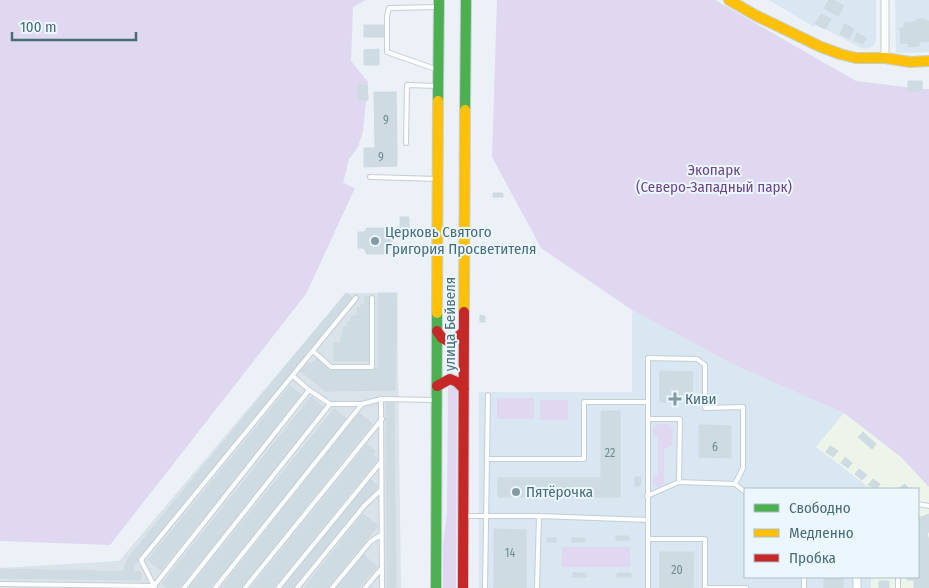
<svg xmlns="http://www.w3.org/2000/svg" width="929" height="588" viewBox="0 0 929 588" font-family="'Fira Sans Condensed',sans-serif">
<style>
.residential{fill:#d8e7f1}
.industrial{fill:#dae3e9}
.education{fill:#edf5eb}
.green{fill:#dfd8f0}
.building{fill:#cfdbe2;stroke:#cddae0}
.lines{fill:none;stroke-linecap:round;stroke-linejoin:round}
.lane-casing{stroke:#c5ced3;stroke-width:6}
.street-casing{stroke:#c5ced3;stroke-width:9}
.fast-casing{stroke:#c6cfd5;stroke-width:12}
.slow-casing{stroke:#c6cfd5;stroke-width:12}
.jam-casing{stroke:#c6cfd5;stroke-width:12}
.lane{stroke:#fcfdfe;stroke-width:4}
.street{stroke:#fcfdfe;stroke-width:7}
.fast{stroke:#4caf50;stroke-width:10}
.slow{stroke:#ffc107;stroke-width:10}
.jam{stroke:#c62828;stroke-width:10}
.poi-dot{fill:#829ba4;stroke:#ecf6ff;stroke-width:2}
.labels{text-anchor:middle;stroke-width:4;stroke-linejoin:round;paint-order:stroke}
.number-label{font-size:12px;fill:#6e8b94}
.park-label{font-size:15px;fill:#6d4689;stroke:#ecf6ff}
.poi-label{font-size:15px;fill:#496d77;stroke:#ecf6ff;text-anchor:start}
.street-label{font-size:15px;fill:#496d77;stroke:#ecf6ff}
</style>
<rect width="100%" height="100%" fill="#ebf1f7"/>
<path class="residential" d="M769 0H876V41L874 45 868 49 861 48 816 24 814 27Z
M895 0H929V52L896 53Z
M632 310 738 367 844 413 817 447 871 489H745V577H871V588H479V392H632Z"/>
<path class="industrial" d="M346 293H397L401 588H0V568L119 561Z"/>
<path class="education" d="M844 413 901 457 929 487V588H871V577H918V489H871L816 447Z"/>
<path class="green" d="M0 0H366L353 7 351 61 368 82 363 131 358 147 349 159 343 183 355 188 306 294 110 545 0 541Z
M497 0H715L856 81 922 89H929V487L901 457 844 413 738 367 632 310 541 248 492 157Z
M453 385 457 389 456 588H443V545L447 512 448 388Z
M497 398H534V419H497Z
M540 400H568V420H540Z
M658 424H669L673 428 672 446 664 449V484L659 487 654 485 652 480 655 476 658 475V437L654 435 652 430Z
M562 547H630V567H562Z"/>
<path class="building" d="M829 0H833L844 6 838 16 824 8Z
M821 14 831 19 825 29 815 24Z
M920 19H925V24L917 25 916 20Z
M925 21H929V41L919 42V46L908 47V43L901 44 900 28H904V23L916 22 917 25 925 24Z
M845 24 854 29 849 39 840 34Z
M364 25H385V37H364Z
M857 33 866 38 863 44 854 40Z
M379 49V65H364V50Z
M908 81H922V91H908Z
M358 85H367L368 100H358Z
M374 92H396L397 148H375Z
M364 148H397V166L364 167Z
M493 193H503V197H493Z
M400 217H409V236H400Z
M367 228H383L386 233H392V248H386L383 254H367L364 248H358V232H364Z
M346 293 352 297 138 560 134 566V571H124L126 563 131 554Z
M378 293H397L395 390 325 391 301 371 309 362 311 364 316 359 332 369 378 368Z
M365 296H369V361H334V343H341V335H343V327H347V322H351V316H357V308H361V304H365Z
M480 315 485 316V322H480Z
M660 371 693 372 692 403 660 402Z
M290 386 303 396 161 570 148 560Z
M311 397 324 408 179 588H167L162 584Z
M394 402 396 588H387L386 403Z
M334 409 347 419 210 588H189Z
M601 411H620V497H498V478H601Z
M359 413 372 424 241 588H221Z
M699 425 731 426V458L699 457Z
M863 432 876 444 872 449 858 437Z
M367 444 375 451 372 455 378 459 273 588H251Z
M830 446 838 451 833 457 826 452Z
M845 457 852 463 848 468 841 463Z
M859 469 867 475 862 480 855 474Z
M635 477H641L640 486H635Z
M873 479 880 484 877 489 868 485Z
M371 480 378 486 294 588H282Z
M905 484 909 489H900L899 488Z
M363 514 378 526 327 588H304Z
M929 514V532L927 533 929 541V588H914V580H907V577H918V518Z
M494 529 526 530V588H494Z
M616 536H629V540H616Z
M547 538H556V542H547Z
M572 538H585V542H572Z
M660 552H694L693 588H660Z
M364 555 377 567 359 588H337Z
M0 569 141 572V580L0 578Z
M573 573H586V577H573Z
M617 573H631V577H617Z
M824 577H843V588H824Z
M879 581H889V588H879Z"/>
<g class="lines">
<g class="lane-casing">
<path id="lane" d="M438 70 387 52V16L389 8 439 7
M406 143 407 85 438 86
M370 177 438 179
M313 351 331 367H372V298
M293 376 309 390 330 404H362L381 399 435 400
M381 399 382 588
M488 459H584V402H648
M679 482 735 484
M647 496 679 482 680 419H648
M918 504 929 506
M465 516H539L648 520
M648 539H705V588H746
M898 577V588
M0 584 154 586 309 390
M155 588 141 560 356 298
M184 588 330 404
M215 588 362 404
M245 588 382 419
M278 588 381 462
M297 588 364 506 381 490
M332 588 371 541 381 535
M365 588 381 569
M485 588 488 395
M537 588 539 516
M648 588V358L697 359 705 365V408L743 407V468L735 484 745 492
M804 588V577"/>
</g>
<g class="street-casing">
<path id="street" d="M885 0V58
M857 588V577"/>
</g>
<g class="fast-casing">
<path id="fast" d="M438 101 439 0
M465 110 466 0
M436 588 437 313"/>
</g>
<g class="slow-casing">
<path id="slow" d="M729 0 755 15 821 47 840 54 856 58H885L910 62 929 61
M464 312 465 110
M437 313 438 101"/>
</g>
<g class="jam-casing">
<path id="jam" d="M437 331 442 338 448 341 456 339 464 331
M437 386 450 379 457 382 464 389
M463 588 464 312"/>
</g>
<use href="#lane" class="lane"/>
<use href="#street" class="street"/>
<use href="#fast" class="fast"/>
<use href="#slow" class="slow"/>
<use href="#jam" class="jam"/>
</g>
<g class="poi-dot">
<circle cx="375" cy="241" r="5"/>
<path d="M672.5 391.5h5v5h5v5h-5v5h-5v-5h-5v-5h5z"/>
<circle cx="516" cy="492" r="5"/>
</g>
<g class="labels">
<g class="number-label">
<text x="386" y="124">9</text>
<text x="381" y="161">9</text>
<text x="715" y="451">6</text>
<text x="610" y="457">22</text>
<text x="510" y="557">14</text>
<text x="677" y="574">20</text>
</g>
<g class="park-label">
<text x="714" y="175">Экопарк<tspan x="714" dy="17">(Северо-Западный парк)</tspan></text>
</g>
<g class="poi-label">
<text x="385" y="237">Церковь Святого<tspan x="385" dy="17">Григория Просветителя</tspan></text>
<text x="685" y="404">Киви</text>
<text x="526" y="497">Пятёрочка</text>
</g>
<g class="street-label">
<text transform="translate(450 324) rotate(-90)" y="5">улица Бейвеля</text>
</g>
</g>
<rect x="744" y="488" width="175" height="90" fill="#ecf6ff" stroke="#abbfc9"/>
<rect x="754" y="504" width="25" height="8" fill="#4caf50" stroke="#abbfc9"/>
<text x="789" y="513" font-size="15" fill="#496d77">Свободно</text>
<rect x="754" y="529" width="25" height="8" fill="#ffc107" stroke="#abbfc9"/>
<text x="789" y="538" font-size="15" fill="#496d77">Медленно</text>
<rect x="754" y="554" width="25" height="8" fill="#c62828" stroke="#abbfc9"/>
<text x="789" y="563" font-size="15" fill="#496d77">Пробка</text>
<path d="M12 32v8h124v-8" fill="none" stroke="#496d77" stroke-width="2.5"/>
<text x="20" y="32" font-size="15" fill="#496d77" stroke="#ecf6ff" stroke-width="4" paint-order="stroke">100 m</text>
</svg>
